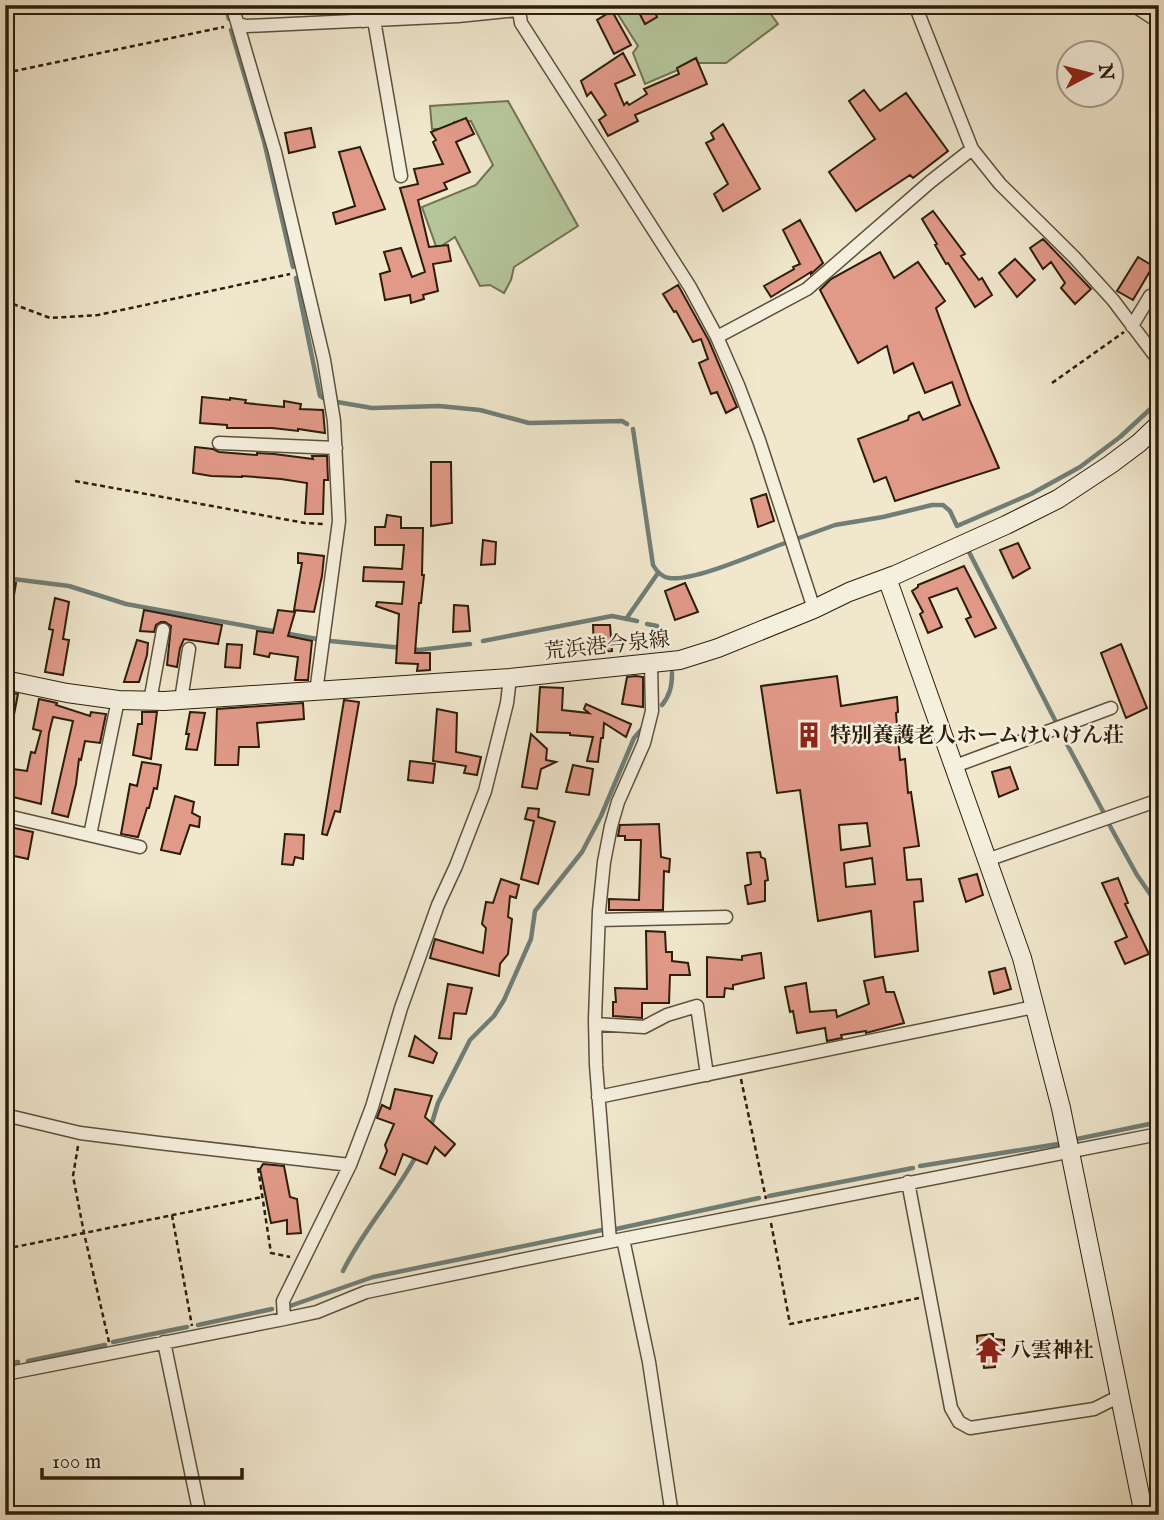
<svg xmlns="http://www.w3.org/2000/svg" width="1164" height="1520" viewBox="0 0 1164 1520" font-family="'IM FELL English','Noto Serif JP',serif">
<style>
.green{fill:#b6c69b;stroke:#717252;stroke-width:2}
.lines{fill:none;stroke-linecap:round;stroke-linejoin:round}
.stream{stroke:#707e77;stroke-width:4.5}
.building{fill:#e19988;stroke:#2c1d0a;stroke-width:2;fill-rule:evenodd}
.street-casing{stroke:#5d503b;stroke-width:15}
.secondary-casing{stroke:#2c1d0a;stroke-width:20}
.path{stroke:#2c1d0a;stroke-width:2.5;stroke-dasharray:5 3.5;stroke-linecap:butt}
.street{stroke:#f5efde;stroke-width:12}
.secondary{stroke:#f5efde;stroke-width:18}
.labels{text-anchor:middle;stroke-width:5;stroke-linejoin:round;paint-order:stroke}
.street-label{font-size:21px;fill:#2c1d0a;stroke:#f5efde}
.poi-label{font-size:21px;font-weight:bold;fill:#2c1d0a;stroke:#f5efde;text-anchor:start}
</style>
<rect width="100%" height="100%" fill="#f0e7cd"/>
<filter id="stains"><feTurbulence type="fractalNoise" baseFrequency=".00286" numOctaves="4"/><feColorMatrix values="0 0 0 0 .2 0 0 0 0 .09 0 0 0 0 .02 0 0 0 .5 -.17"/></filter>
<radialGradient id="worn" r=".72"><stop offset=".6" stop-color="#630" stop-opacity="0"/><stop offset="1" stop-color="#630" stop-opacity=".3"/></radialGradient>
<path class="green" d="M612 5H764L778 24 726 63H694L645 84 633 53 638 46Z
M508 101 578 226 514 267 511 280 504 293 490 285 480 286 455 237 437 249 422 207 476 185 493 165 471 121 454 122 453 129H432L430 106Z"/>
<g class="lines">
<path class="stream" d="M225 5 229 19
M231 30 264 141 293 267
M296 278 320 396 326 400
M337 402 372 408 439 406 480 410 529 423 622 421 627 424
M633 429 653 565C657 572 662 577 669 578 693 582 760 552 785 543
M957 526 1031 494 1080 467 1120 437 1159 401
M799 538 835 525 883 517 932 505H943L950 511 957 526
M969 552 1056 722
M5 578 69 586 126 604 317 639
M626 619 658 573
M647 624 657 626 665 646
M330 641 403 648
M483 641 612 616 637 621
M411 649 419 650 470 644
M662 705C670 695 672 686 672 673
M1061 733 1105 815
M1110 826 1137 875 1159 907
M431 1126 438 1103 470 1040 494 1016 504 1000 531 939 535 911 582 852 601 816 634 738 641 730
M1077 1139 1159 1122
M920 1166 1058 1144
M769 1196 913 1168
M616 1229 759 1198
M343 1271C363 1230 395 1196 416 1156
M290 1306 373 1277 602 1230
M198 1325 272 1309
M113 1342 187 1327
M28 1361 105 1345
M5 1365 18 1362"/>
</g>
<path class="building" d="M635 5H652L657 17 645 24Z
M612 11 631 45 614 54 597 20Z
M623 53 635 75 615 84 624 105 627 102 629 105 647 94 644 89 679 74 677 68 696 58 707 84 635 115 638 121 608 136 599 120 606 115 591 92 587 96 581 81Z
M864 90 880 111 906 93 948 151 913 178 910 175 856 211 829 172 875 139 849 101Z
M466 118 474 134 456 142 470 172 444 183 447 189 418 200 429 247 448 245 451 261 433 264 438 291 423 295 424 299 411 303 410 295 385 300 380 274 390 271 384 252 401 248 412 277 425 272 400 188 418 184 414 169 443 164 433 142 436 140 431 132Z
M723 124 760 189 723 211 714 194 728 184 706 143 714 139 711 133Z
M311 128 315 147 289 153 285 133Z
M360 147 385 209 336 224 333 213 355 206 339 152Z
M933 211 965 254 961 256 979 280 982 278 992 295 975 307 948 263 946 264 935 245 937 244 922 219Z
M800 220 823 263 811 274V272L771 297 764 286 794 269 793 267 800 264 783 230Z
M1043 239 1091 289 1075 304 1061 288 1065 283 1051 262 1043 269 1030 248Z
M880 252 894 278 918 262 945 301 936 308 970 401 999 468 895 501 886 477 874 482 858 439 908 420 909 416 919 412 923 420 960 405 952 382 925 393 913 363 894 373 887 346 858 363 820 290 831 279Z
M1138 257 1153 266 1133 300 1117 291Z
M1015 259 1035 280 1017 297 999 273Z
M678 285 709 341 737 407 726 413 717 392 711 394 699 363 708 359 701 339 693 342 676 311 674 312 663 294Z
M202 397 230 400V398L246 400 245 403 284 407V401L301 404 300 409 323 410 325 433 298 429V431L272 428H227V425L200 423Z
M195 447 213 449 219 452 257 455V453L274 454 313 459 312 456H327L328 480H324L323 514H305L307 483 281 479 242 476V477L211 476 193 473Z
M431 462H451L452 523 431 526Z
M766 494 774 521 758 527 751 499Z
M387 515 401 517V528H423L422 575H424L421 603H419L415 653H430V670L417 671 418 664 396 663 399 614 376 606 377 602 402 604 404 582 363 581 364 567 402 569 404 545H375V527H385Z
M483 540 496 542 495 564 481 565Z
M1018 543 1030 568 1013 578 1000 550Z
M298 553 324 556 322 576 314 612 294 610 302 563H298Z
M964 566 996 628 975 637 966 619 971 617 957 588 929 598 942 627 928 633 920 614 923 612 912 591 918 587V585Z
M5 581 16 583 11 613 5 612Z
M685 583 698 612 675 620 665 591Z
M55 598 69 602 63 639 69 640 63 675 45 672 53 630 49 629Z
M454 605 468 606 470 631 453 632Z
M144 610 222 625 218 644 184 639 180 648 177 667 167 665 171 626 165 622H161L156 625 154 632 140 631Z
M278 610 295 612 288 636 312 641 308 680H295L298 657 270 653 269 657 254 654 257 631 273 633Z
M593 625H610L612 651 594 652Z
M137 640 148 643 147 655 139 682H124Z
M227 644 242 645 240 668 225 667Z
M1121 644 1147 708 1126 718 1101 653Z
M636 676 643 677V707L622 704 627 677Z
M837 676 841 706 897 697 898 712 896 713 900 760 905 759 908 793 911 792 919 846 904 848 907 880 921 879 923 901 914 902 918 951 875 957 871 911 818 921 800 790 777 793 761 686ZM867 823 870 846 841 850 839 825ZM872 858 875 884 846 887 844 863Z
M540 687 563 688 562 710 589 713 584 709 586 704 631 724 626 737 604 723 603 738H601L598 762 587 761 593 737 570 735V733L537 732Z
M5 692 18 694 10 735H5Z
M39 699 57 703 56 705 90 716 91 712 106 714 100 743 85 741 81 760 79 759 76 784 68 817 52 813 73 721 53 717 49 733 41 804 5 795V768L27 771 31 752 35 753 41 731 33 729Z
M344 700 359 702 340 812 335 811 327 835 322 834Z
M303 703 304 719 257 723 259 747H239L238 765H215L217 709Z
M437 709 457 713 456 752 481 757 477 775 464 773 466 766 433 761Z
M142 712H157L151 759 133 755 138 724H142Z
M190 712 205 713 197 750 186 749 189 734H186Z
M531 734 547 749 546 760 556 762 541 769 537 789 522 787Z
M410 761 435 764 433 783 408 780Z
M142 762 161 765 157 789 154 788 149 808H147L138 837 121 834 130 784 137 786Z
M573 765 593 769 589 795 566 792Z
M1010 767 1018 789 999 797 992 772Z
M175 796 194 802 192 813 200 817 199 827 190 825 180 854 161 850Z
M528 808 539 809 538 817 555 822 538 884 521 879 534 821 525 819Z
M659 824 661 857 670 859 669 872 664 871 663 910H609V899L639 900 641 840H625V836H618L620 825Z
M5 826 33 832 28 859 5 854Z
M285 834 304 835 303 859 295 857 293 865 282 864Z
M760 852 761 857 765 859 768 880 765 881V901L748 904 745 886 751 884 747 853Z
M977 874 983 895 966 902 959 879Z
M1118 878 1128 903 1125 904 1149 954 1125 964 1115 942 1127 937 1102 883Z
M501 879 519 885 516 898 510 896 508 917 512 919 508 954 500 964 499 976 430 958 435 939 483 953 486 928 482 924 486 902 493 903Z
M646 931 665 932 666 952H672V961L688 963 690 975H670L669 1003H642V1018L613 1016V1002H616L615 988 647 989Z
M761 953 764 978 733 985V989L725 988 724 997H707V957L742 960V956Z
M1005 968 1011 989 994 994 989 972Z
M883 977 886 992H894L904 1023 866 1033V1031L841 1035 842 1038 827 1041 825 1028 797 1033 793 1011 790 1012 785 987 806 983 810 1012 836 1010 837 1017 869 1004 864 981Z
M448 984 472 988 466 1014 454 1013 451 1039 439 1038Z
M415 1036 437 1053 433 1063 409 1056Z
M395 1089 432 1096 425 1117 455 1144 445 1156 435 1147 427 1164 403 1154 395 1175 380 1168 387 1151 385 1145 394 1124 377 1118 382 1105 390 1109Z
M263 1164 284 1166 290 1197 297 1199 301 1233 287 1234V1220L271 1223 260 1169Z
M993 1334V1339L1004 1340V1350L994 1353 995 1367 984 1368 983 1355H978L977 1336Z"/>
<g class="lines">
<g class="street-casing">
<path id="street" d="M232 5 275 152 324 360 334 421 339 521 316 692
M361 5 363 21
M518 5 521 23 690 287 717 337 738 385 759 440 814 609
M915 5 972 149 1000 184 1073 256 1113 300 1159 361
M1133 5 1159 22
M374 20 401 176
M238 24 247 26 458 16 518 10
M1132 326 1150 296
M717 337 807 289 930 182 972 149
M219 443 336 448
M181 700 189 649
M150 701 163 630
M955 766 1111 708
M5 817 16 818 140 847
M90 835 118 700
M987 860 1159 800
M599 920 726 917
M595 1024 644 1027 667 1015 697 1006 707 1075
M598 1097 1034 1007
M5 1115 80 1133 159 1143 350 1165
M908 1182 951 1408 959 1422 970 1428 1094 1409 1120 1396
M623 1239 649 1362 672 1515
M610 1241 596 1065 595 1019 599 911 604 862 611 826 618 802 644 743 652 711 651 664
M284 1319 283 1301 350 1165 372 1107 401 1008 438 905 456 866 485 791 507 703 510 678
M164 1342 200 1515
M5 1374 284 1319 317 1312 366 1292 623 1239 1159 1134"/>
</g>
<g class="secondary-casing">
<path id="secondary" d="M887 578 1022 958 1061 1108 1144 1515
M5 680 67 693 118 700 164 701 510 678 680 660 718 648 814 609 849 592 895 575 1006 525 1058 499 1111 464 1139 443 1159 424"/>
</g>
<path class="path" d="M5 73 224 27
M5 301 50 318 98 315 290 274
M1052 383 1124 332
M75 481 305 523 325 524
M741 1079 766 1199
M78 1146 73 1176 84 1233 109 1342
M258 1168 271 1253 290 1257
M172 1215 192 1326
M771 1223 790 1324 919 1298
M5 1249 262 1197
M5 1268 12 1301"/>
<use href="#street" class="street"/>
<use href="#secondary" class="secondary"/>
</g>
<defs>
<g id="building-bare" transform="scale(2.1)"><path d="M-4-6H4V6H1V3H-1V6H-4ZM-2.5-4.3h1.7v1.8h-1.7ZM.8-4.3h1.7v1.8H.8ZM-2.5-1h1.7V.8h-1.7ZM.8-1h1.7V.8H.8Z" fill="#8f2418" stroke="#f5efde" stroke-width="2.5" paint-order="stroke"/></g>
<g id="temple-bare" transform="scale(2.1)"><path d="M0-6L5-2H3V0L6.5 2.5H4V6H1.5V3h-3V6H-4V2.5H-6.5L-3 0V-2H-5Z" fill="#8f2418" stroke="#f5efde" stroke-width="2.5" paint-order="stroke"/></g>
</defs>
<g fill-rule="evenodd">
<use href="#building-bare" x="809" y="735"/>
<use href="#temple-bare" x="989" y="1350"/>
</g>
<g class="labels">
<g class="street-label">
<text transform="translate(607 645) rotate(-6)" y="7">荒浜港今泉線</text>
</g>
<g class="poi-label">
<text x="830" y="742">特別養護老人ホームけいけん荘</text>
<text x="1010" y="1357">八雲神社</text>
</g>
</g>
<rect width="1164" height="1520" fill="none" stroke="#f0e7cd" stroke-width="28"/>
<rect x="7" y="7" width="1150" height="1506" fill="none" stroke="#2c1d0a" stroke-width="3.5"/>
<rect x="14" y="14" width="1136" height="1492" fill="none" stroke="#2c1d0a" stroke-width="2"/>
<g transform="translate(1090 74) rotate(83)"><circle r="33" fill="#f5efde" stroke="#a59b89" stroke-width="2"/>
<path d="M0-5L12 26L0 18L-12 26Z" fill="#8f2418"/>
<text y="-10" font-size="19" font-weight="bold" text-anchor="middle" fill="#2c1d0a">N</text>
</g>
<path d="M42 1468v10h200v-10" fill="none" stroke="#2c1d0a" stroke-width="3.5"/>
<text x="52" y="1468" font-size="21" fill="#2c1d0a" stroke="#f5efde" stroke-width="5" paint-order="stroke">100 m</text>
<rect width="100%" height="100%" filter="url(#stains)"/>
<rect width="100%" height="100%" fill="url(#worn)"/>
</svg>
